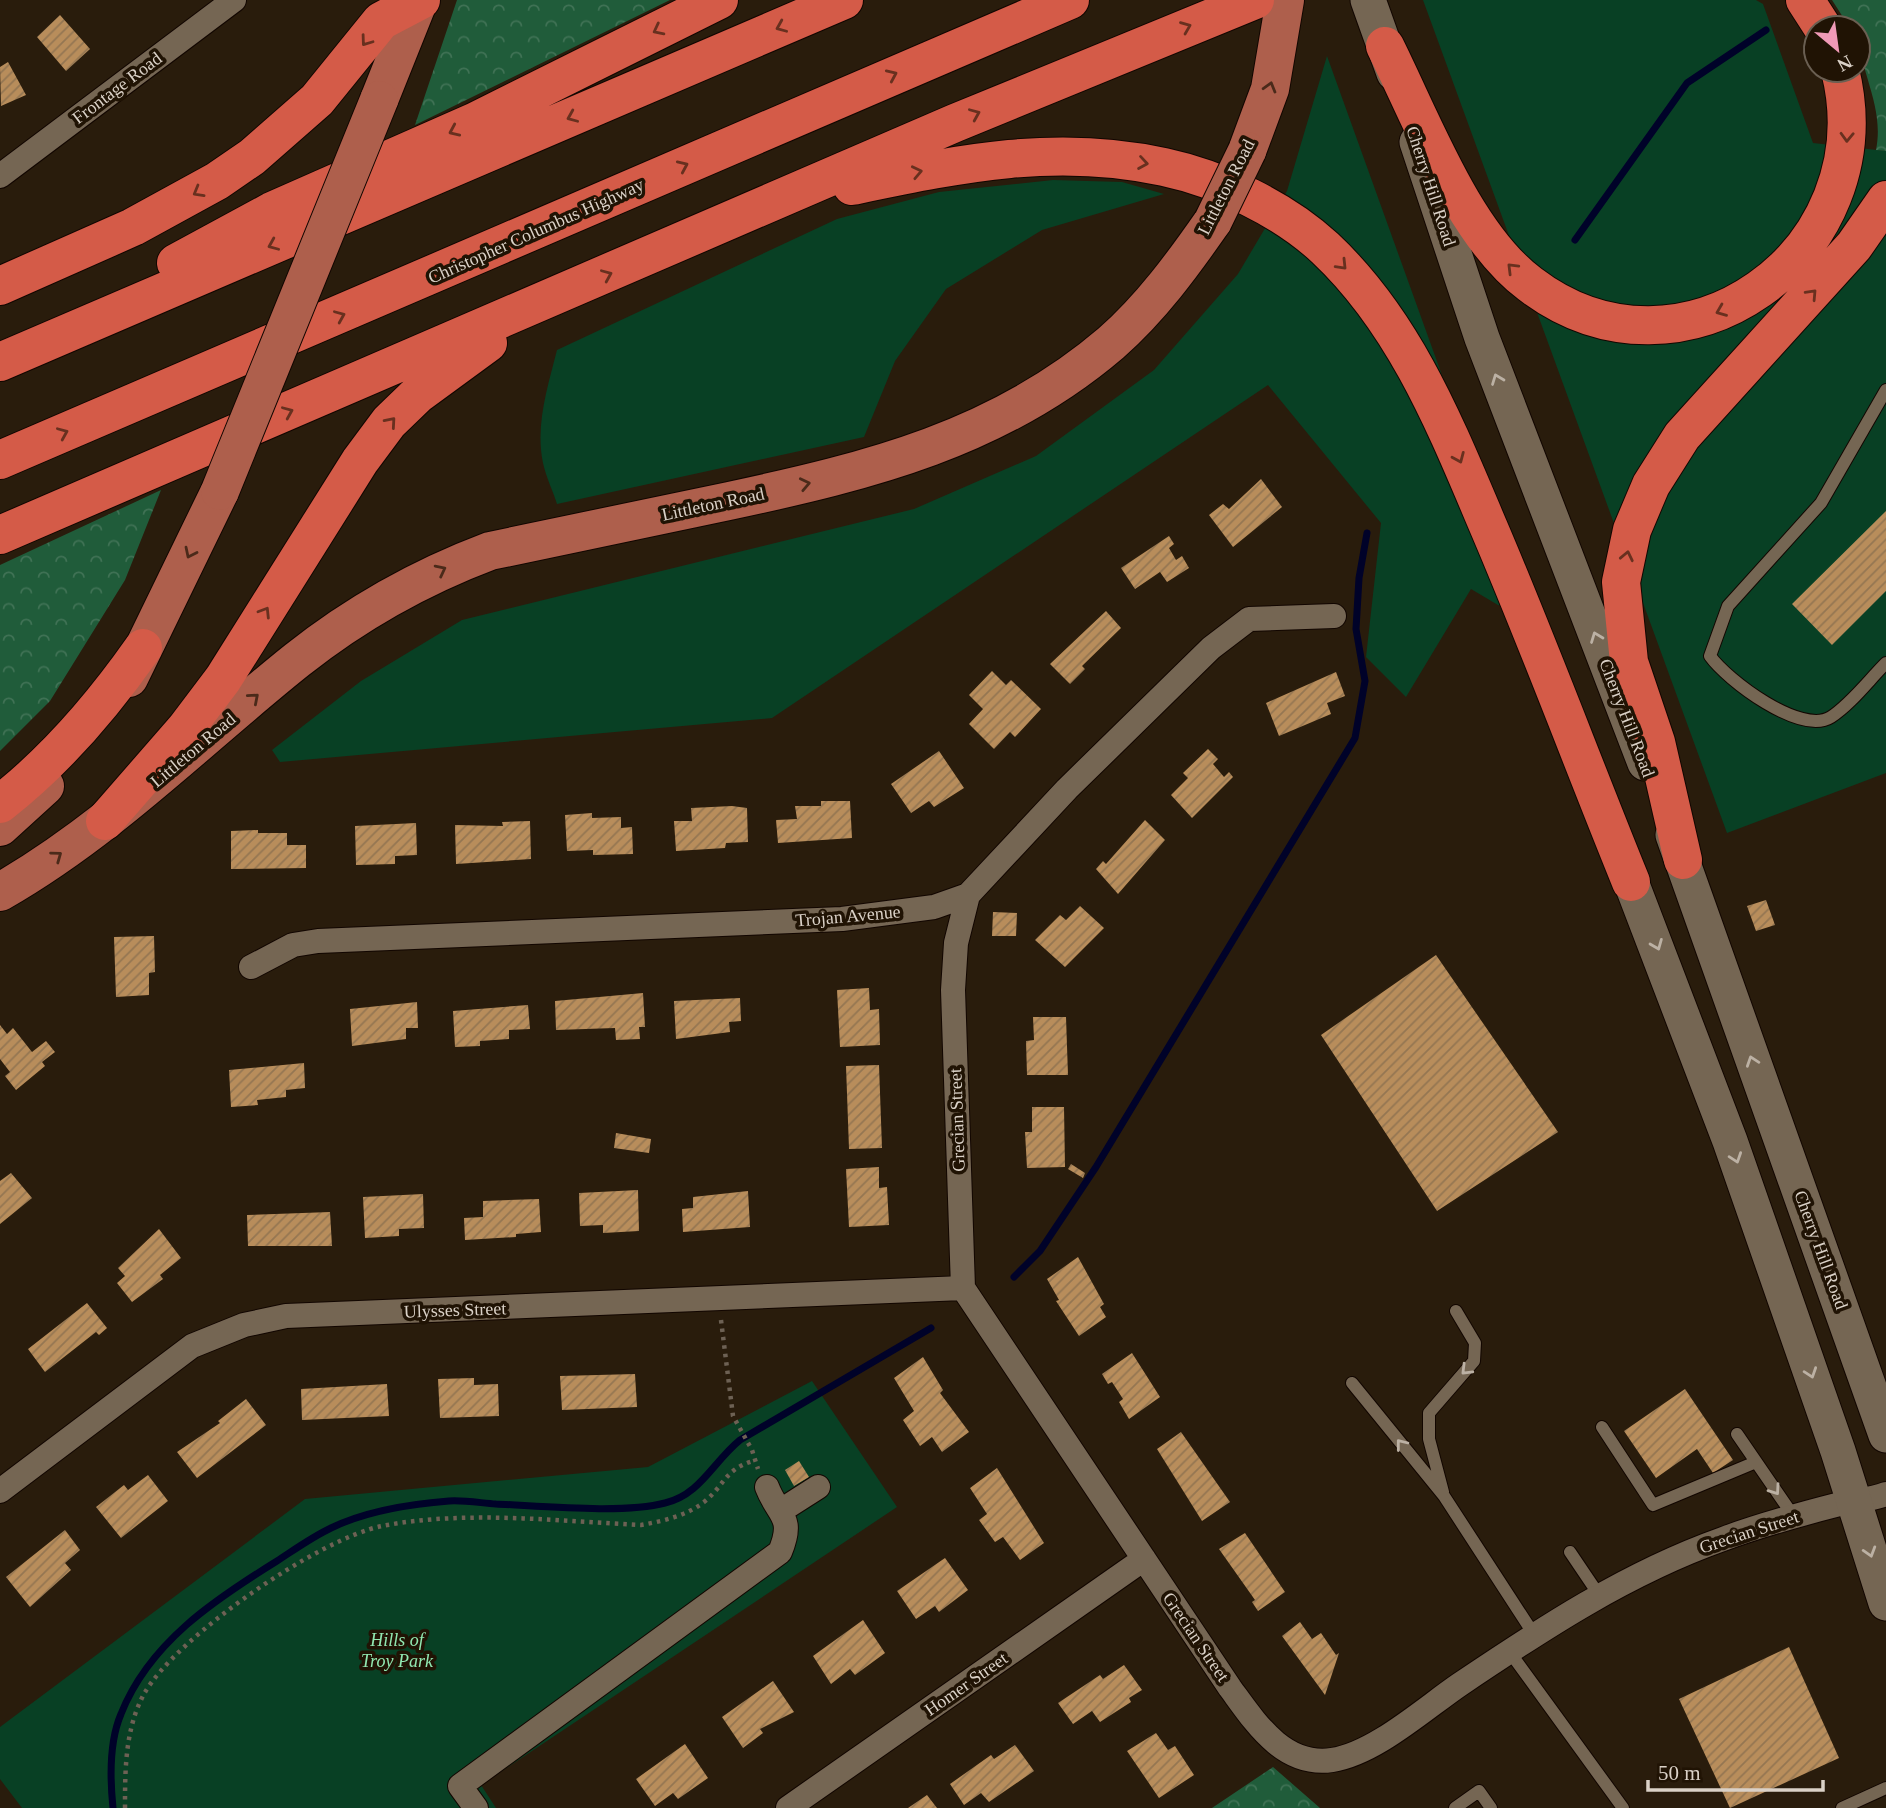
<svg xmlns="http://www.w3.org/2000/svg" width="1886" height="1808" viewBox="0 0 1886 1808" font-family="Georgia,serif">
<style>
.green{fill:#084024}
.forest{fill:url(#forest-crowns)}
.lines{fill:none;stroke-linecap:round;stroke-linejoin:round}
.stream{stroke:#000229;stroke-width:7}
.building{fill:url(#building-hatch)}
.lane-casing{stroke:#120600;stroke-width:14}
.street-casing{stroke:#120600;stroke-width:26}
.secondary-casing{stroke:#120600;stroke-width:37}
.primary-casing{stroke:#120600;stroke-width:40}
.highway-casing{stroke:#120600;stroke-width:40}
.path{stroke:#6d6154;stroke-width:4.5;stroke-dasharray:3.5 5;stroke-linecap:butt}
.lane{stroke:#756653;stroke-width:12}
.street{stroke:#756653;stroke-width:24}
.secondary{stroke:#756653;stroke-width:35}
.primary{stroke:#ae5f4c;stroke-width:38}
.highway{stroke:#d45b48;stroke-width:38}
.primary-bridge-casing{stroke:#120600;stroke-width:40;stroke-linecap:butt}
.primary-bridge{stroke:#ae5f4c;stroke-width:38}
.oneway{stroke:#68301f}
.oneway2{stroke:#4b2a1a}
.oneway3{stroke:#bcb1a4}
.labels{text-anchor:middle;stroke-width:7;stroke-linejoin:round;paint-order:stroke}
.street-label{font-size:18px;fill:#dad1c7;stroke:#201304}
.park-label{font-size:18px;font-style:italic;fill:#91e8b1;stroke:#201304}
</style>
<defs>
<pattern id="forest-crowns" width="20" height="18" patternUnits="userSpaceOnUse" patternTransform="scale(1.75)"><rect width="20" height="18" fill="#205c3a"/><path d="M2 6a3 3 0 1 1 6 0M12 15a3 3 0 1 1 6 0" fill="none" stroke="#407255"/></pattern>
<pattern id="building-hatch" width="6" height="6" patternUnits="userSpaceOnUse" patternTransform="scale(1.75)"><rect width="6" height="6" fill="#b88d5b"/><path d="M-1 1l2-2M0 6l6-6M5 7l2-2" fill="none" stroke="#947652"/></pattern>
</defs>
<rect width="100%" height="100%" fill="#291c0c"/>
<path class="green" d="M1423 0H1756L1763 4 1813 143 1886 151V773L1727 833Z
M1327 56 1528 614 1498 605 1471 589 1406 697 1366 657 1381 523 1268 385 772 718 280 762 272 750 361 681 462 620 914 509 1036 456 1154 370 1238 274 1287 191Z
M1053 180 1122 182 1164 194 1042 230 946 289 895 361 864 437 557 504C553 491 546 477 543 463 535 425 548 386 557 350L837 219 939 192Z
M812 1381 897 1507 481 1785 496 1808H22L0 1779V1727L305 1499 648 1467Z"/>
<path class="forest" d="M457 0H670L415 125Z
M1832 0H1886V151L1876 150C1885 106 1858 70 1858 28H1850Z
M161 490 125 580 50 701 0 751V565Z
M1273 1767 1320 1808H1212Z"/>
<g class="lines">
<path class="stream" d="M1575 240 1687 83 1766 30
M1014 1277 1040 1251 1096 1167 1355 738 1365 681 1356 629 1359 578 1367 533
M113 1808C110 1779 109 1742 121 1714 149 1643 214 1600 277 1561 294 1550 312 1537 331 1528 366 1511 410 1504 449 1501 464 1500 481 1503 496 1504 541 1506 624 1514 665 1503 700 1495 713 1462 740 1440L931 1328"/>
</g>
<path class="building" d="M60 15 90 49 66 71 37 37Z
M8 62 26 95 1 106 0 67Z
M1261 479 1282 507 1233 547 1209 515 1223 504 1229 509Z
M1886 511V591L1832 645 1792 604Z
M1169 536 1174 544 1169 548 1176 560 1182 556 1189 568 1167 582 1160 572 1135 589 1121 568Z
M1106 611 1121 628 1082 666 1085 669 1070 684 1050 664Z
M992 671 1006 685 1011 680 1041 709 1015 737 1010 732 994 749 969 724 983 709 969 695Z
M1336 672 1345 696 1327 703 1331 714 1279 736 1266 703Z
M1208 749 1218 759 1213 764 1224 777 1229 772 1233 777 1192 818 1171 795 1188 778 1183 773Z
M939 751 964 788 934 807 929 801 911 813 891 784Z
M821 801H850L852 838 778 843 776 820 797 819 795 806H821Z
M732 806 747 808 748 842 726 843 725 848 676 851 674 821H692L691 808Z
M592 813V818L621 817V828L632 827 633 854 593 855V850L567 851 565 815Z
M1145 820 1165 840 1118 894 1096 869 1103 861 1106 864Z
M530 821 531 859 456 864 455 825 503 826 502 822Z
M416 823 417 855 395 856V864L356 865 355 826Z
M258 830V833H287V845H306V868L231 869V831Z
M1766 900 1775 925 1756 931 1747 906Z
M1080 906 1104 928 1065 967 1035 940 1060 915 1066 920Z
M993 912 1017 913 1016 936H992Z
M154 936 155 972 149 973V995L116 997 114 937Z
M1436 955 1558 1132 1437 1211 1321 1035Z
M869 988 870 1010 879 1009 880 1045 840 1047 837 990Z
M643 993 645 1027H639L640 1039 616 1040 615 1028 556 1030 555 1001Z
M740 998 741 1021 729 1022 730 1032 676 1039 674 1001Z
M417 1002 418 1028H406V1039L352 1046 350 1009Z
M528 1005 530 1029 509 1030V1039L480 1041V1046L455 1047 453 1011Z
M1033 1017H1066L1068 1075H1027L1026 1041 1034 1040Z
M0 1025 7 1034 13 1028 32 1052 46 1041 55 1052 42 1062 45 1066 16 1090 5 1076 10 1072 0 1059Z
M304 1063 305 1088 286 1090V1097L257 1100 258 1105 231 1107 229 1070Z
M879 1065 882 1148 849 1149 846 1066Z
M1032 1107H1064L1065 1167 1027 1168 1025 1132H1032Z
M616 1133 651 1139 649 1153 614 1148Z
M1071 1164 1085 1173 1083 1178 1068 1169Z
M879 1167V1188L887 1187 889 1225 849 1227 846 1169Z
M11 1173 32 1198 0 1224V1181Z
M638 1190 639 1231 603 1233V1225L580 1226 579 1193Z
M748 1191 750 1227 683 1232 682 1209 693 1208V1197Z
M423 1194 424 1228 399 1229V1236L365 1238 363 1197Z
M539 1199 541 1232 516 1234V1237L465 1240 464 1218 483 1217V1201Z
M330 1212 332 1246H248L247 1215Z
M159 1229 181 1258 160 1275 163 1279 132 1302 117 1283 125 1276 118 1268Z
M1078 1257 1104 1304 1100 1307 1106 1317 1079 1336 1056 1301 1059 1300 1047 1279Z
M87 1303 107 1328 99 1335 96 1332 45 1372 28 1349Z
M1132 1353 1160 1397 1129 1419 1119 1402 1123 1399 1112 1382 1108 1384 1102 1374Z
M923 1357 943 1390 940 1393 969 1432 942 1452 932 1437 920 1446 903 1420 914 1411 894 1378Z
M635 1374 637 1407 562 1410 560 1376Z
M474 1378V1385L498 1384 499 1416 440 1418 438 1379Z
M387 1384 389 1416 302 1420 301 1389Z
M1685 1389 1733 1460 1713 1473 1697 1449 1656 1478 1624 1431Z
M246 1399 266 1425 197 1478 177 1452 220 1423 218 1421Z
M1181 1432 1230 1502 1202 1521 1157 1449Z
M799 1461 809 1477 794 1486 785 1470Z
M997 1468 1044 1543 1020 1560 1003 1537 995 1542 979 1520 987 1514 970 1488Z
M148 1475 168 1501 121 1538 96 1507 124 1485 128 1490Z
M65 1530 80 1550 65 1563 71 1570 30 1607 6 1577Z
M1245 1533 1285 1592 1258 1611 1252 1602 1255 1600 1219 1549Z
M945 1558 968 1590 939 1612 935 1606 916 1619 897 1591Z
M863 1620 885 1653 855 1675 850 1669 831 1684 813 1656Z
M1300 1622 1312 1639 1321 1633 1336 1655 1339 1653 1325 1695 1282 1636Z
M1789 1647 1839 1758 1730 1808 1679 1699Z
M1124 1665 1142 1690 1129 1698 1131 1702 1100 1722 1092 1711 1073 1724 1058 1703 1100 1675 1103 1679Z
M773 1681 794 1712 760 1729 763 1733 743 1748 722 1717Z
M1156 1733 1168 1750 1175 1746 1194 1775 1159 1798 1127 1751Z
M685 1744 708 1778 678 1799 673 1793 655 1806 636 1779Z
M1015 1745 1034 1771 989 1802 981 1793 964 1805 950 1784 991 1755 994 1759Z
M927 1795 937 1808H908Z"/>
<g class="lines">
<g class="lane-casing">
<path id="lane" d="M1886 390 1821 503 1728 606 1710 656C1727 680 1801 736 1831 717 1851 704 1869 680 1886 663
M1352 1383 1444 1496 1535 1636
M1602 1427 1653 1505 1756 1462
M1737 1434 1794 1517
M1443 1492 1429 1439V1413L1474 1361 1475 1343 1456 1311
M1570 1552 1599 1595
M1509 1651 1623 1808
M1455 1808 1479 1791 1491 1808
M1842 1808 1886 1788"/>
</g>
<g class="street-casing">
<path id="street" d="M0 176 234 0
M968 895 956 943 953 990 963 1288 1230 1688C1255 1722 1283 1767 1332 1760 1374 1754 1424 1709 1459 1685 1542 1629 1627 1573 1723 1539 1760 1525 1801 1514 1840 1504 1855 1500 1871 1500 1886 1494
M251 967 293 945 318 941 842 919 934 907 968 895 1067 789 1211 648 1249 619 1334 616
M0 1491 192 1346 244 1325 286 1316 963 1288
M782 1510 818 1487
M476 1808 460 1786 780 1552C795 1516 778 1516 767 1487
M788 1808 1144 1559"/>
</g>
<g class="secondary-casing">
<path id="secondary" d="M1368 0 1394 73
M1417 142 1482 338 1645 763
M1673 835 1886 1435
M1631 882 1730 1141 1838 1451 1886 1603"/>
</g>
<g class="primary-casing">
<path id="primary" d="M379 100 419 0
M1247 151 1270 89 1285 0
M129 678 220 491
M0 827 45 786
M0 892C110 829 198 739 297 660 355 614 421 577 490 551 569 534 649 518 729 501 869 471 999 439 1111 343 1151 308 1183 264 1213 221"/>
</g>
<g class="highway-casing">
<path id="highway" d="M1805 0 1823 28
M1385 46C1422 120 1464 235 1530 284 1682 400 1886 253 1840 70
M852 186C958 164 1055 143 1164 167 1220 179 1283 209 1325 248 1406 324 1446 427 1489 528 1539 645 1583 764 1631 882
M176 263 272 211 474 122 719 0
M0 286 133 227 217 181 252 157 317 100 381 21 421 0
M0 362 844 0
M0 460 1070 0
M0 535 955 123 1255 0
M0 804C55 761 103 705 143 648
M105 821 186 728 223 679 360 461 389 422 417 395 488 343
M1683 860 1656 742 1629 662 1621 582 1632 530 1651 485 1682 436 1854 246 1886 200"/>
</g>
<path class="path" d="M721 1320 733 1416 752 1450 758 1469
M125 1808C125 1770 125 1729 144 1694 176 1637 318 1539 382 1526 464 1510 558 1521 641 1525 663 1521 686 1516 704 1502 724 1486 725 1469 753 1461"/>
<use href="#lane" class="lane"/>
<use href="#street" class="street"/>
<use href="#secondary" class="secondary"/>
<use href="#primary" class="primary"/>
<use href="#highway" class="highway"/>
<g class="primary-bridge-casing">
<path id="primary-bridge" d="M1213 221 1247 151
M220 491 379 100"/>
</g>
<use href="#primary-bridge" class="primary-bridge"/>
</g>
<defs><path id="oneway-chevron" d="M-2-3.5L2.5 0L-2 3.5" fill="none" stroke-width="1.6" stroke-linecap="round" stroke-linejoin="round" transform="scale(1.75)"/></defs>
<g class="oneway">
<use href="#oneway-chevron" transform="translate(781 27) rotate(157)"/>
<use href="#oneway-chevron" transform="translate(1186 27) rotate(-22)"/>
<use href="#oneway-chevron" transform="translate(658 30) rotate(153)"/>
<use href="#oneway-chevron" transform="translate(366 41) rotate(126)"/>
<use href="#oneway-chevron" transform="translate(892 75) rotate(-24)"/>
<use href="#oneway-chevron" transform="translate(975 114) rotate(-23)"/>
<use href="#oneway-chevron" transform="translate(572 117) rotate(157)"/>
<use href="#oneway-chevron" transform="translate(454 131) rotate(156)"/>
<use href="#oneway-chevron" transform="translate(1847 137) rotate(92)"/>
<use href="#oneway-chevron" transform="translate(1143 163) rotate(9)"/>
<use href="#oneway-chevron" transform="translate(683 166) rotate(-24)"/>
<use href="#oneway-chevron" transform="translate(917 172) rotate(-12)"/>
<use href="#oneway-chevron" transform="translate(198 192) rotate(150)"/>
<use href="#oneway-chevron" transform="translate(273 245) rotate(157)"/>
<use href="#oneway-chevron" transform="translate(1342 265) rotate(46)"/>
<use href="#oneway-chevron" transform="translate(1512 268) rotate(-135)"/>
<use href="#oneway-chevron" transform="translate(607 275) rotate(-23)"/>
<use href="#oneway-chevron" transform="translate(1812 294) rotate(-47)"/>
<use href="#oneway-chevron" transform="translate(1721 311) rotate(158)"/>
<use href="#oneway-chevron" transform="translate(340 316) rotate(-23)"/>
<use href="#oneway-chevron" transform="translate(288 412) rotate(-23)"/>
<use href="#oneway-chevron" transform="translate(391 422) rotate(-49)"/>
<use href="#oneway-chevron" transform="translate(63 433) rotate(-23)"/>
<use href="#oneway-chevron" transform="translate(1459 458) rotate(67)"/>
<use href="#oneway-chevron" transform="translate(1627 556) rotate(-78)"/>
<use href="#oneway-chevron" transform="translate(265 612) rotate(-58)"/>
</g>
<g class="oneway2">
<use href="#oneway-chevron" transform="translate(1270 87) rotate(-74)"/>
<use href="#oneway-chevron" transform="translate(805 484) rotate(-12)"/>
<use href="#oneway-chevron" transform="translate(190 553) rotate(116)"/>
<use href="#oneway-chevron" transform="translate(441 570) rotate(-27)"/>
<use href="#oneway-chevron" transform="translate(254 698) rotate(-41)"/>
<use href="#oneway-chevron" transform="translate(57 856) rotate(-36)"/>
</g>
<g class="oneway3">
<use href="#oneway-chevron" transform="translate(1497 379) rotate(-111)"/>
<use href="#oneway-chevron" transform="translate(1596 637) rotate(-111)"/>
<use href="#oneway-chevron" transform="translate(1657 945) rotate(68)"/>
<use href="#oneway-chevron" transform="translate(1752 1061) rotate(-109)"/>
<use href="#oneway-chevron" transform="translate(1736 1158) rotate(71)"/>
<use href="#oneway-chevron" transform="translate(1466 1370) rotate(135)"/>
<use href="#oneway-chevron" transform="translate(1811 1373) rotate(71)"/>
<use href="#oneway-chevron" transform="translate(1401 1444) rotate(-128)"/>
<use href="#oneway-chevron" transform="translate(1775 1490) rotate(55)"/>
<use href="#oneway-chevron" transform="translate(1870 1552) rotate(73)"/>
</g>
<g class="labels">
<g class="street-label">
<text transform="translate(117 88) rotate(-37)" y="6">Frontage Road</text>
<text transform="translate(1431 186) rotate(72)" y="6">Cherry Hill Road</text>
<text transform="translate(1226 187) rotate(-63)" y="6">Littleton Road</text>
<text transform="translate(536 231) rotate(-24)" y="6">Christopher Columbus Highway</text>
<text transform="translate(713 504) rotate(-12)" y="6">Littleton Road</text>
<text transform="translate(1627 718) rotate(69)" y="6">Cherry Hill Road</text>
<text transform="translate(193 750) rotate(-40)" y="6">Littleton Road</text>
<text transform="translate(848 916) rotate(-5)" y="6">Trojan Avenue</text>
<text transform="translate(957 1120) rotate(-92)" y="6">Grecian Street</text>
<text transform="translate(1821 1250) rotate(70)" y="6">Cherry Hill Road</text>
<text transform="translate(455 1310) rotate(-2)" y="6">Ulysses Street</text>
<text transform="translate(1749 1532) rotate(-18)" y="6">Grecian Street</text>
<text transform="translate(1196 1637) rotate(56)" y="6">Grecian Street</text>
<text transform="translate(966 1684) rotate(-35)" y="6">Homer Street</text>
</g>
<g class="park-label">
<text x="397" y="1646">Hills of<tspan x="397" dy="21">Troy Park</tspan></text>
</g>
</g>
<g transform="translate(1837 49) rotate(151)"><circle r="33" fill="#201304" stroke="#6a5f52" stroke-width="2"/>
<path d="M0-5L12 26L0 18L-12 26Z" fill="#f09ab7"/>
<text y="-10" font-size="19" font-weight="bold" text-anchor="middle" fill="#dad1c7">N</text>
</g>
<path d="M1648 1780v10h175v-10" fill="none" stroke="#dad1c7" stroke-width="3.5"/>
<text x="1658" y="1780" font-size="21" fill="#dad1c7" stroke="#201304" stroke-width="5" paint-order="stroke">50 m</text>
</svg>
